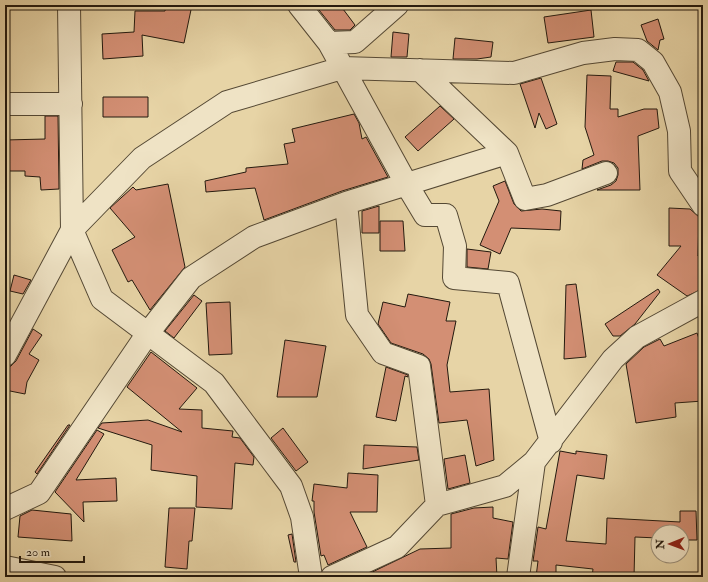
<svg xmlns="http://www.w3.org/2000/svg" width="708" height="582" viewBox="0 0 708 582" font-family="'IM FELL Double Pica',serif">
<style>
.building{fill:#d38f74;stroke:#23190e}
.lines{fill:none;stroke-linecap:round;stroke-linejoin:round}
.minor-casing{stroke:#544834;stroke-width:24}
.tertiary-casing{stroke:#544834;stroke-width:24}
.minor{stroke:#efe3c5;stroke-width:22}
.tertiary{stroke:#efe3c5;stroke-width:22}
</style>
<rect width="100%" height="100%" fill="#e7d4a6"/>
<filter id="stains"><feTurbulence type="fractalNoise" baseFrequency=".005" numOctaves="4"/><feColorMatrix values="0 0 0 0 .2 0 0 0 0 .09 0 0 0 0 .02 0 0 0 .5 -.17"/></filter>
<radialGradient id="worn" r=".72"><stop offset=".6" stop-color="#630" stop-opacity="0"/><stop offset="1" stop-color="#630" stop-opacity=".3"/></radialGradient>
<path class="building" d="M166 5H192L184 43 142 35 143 56 103 59 102 34 134 32 135 11H165Z
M315 5H340L355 25 350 30H335Z
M591 10 594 37 548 43 544 17Z
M658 19 664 39 660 40 658 50 647 41 641 25Z
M393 32 409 34 407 57H391Z
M455 38 493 42 491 57 477 59H453Z
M616 62H633L643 70 649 81 613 71Z
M587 75 611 76 610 109H618V117L644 109H657L659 128 638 136 640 190H597L611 185 616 181 618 175V168L614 163 608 161H602L582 169 583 160 594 155 585 127Z
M541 78 557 124 546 129 539 113 535 128 520 84Z
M103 97H148V117H103Z
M440 106 454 119 418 151 405 137Z
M354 114 359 123 362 139 366 137 388 177 342 191 264 220 255 188 206 192 205 181 246 172V168L288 164 284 144 295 142 292 129Z
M45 116H58L59 189 41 190 40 177 25 176V171H7V163H5V140L45 139Z
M505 181 514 204 521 211 542 209 561 211 560 230 511 228 500 254 480 245 499 201 493 186Z
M168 184 185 267 150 310 132 280 128 282 112 250 135 237 110 208 133 187 136 190Z
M379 206V233H362V211Z
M669 208 690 209 699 217 698 256 703 249V289L687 296 657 275 681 246H669Z
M380 221H403L405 251H380Z
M467 249 491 252 488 269 467 267Z
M14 275 31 280 23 294 10 291Z
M576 284 586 357 564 359 566 285Z
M658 289 660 292 635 324 620 336H613L605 324Z
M408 294 450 302 446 321H456L447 365 450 392 489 389 494 460 476 466 467 420 439 423 431 364 429 359 423 354 391 343 378 324 383 302 405 307Z
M194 295 202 301 174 338 165 331Z
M230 302 232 354 209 355 206 303Z
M33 329 42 335 29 354 39 360 27 382 25 394 5 390V367L11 366 16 361Z
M697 333 703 350V401L675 403 676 417 636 423 626 364 644 347 660 339 664 346Z
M285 340 326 346 317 397H277Z
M151 352 197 388 179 409 202 410V428L233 431 232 437 240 438 254 457 253 465 235 463 232 509 196 507 197 476 151 470 152 445 98 428 102 423 148 420 182 432 127 387Z
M386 367 408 375V377L405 376 396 421 376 417Z
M68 425H70L37 474 35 472Z
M283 428 308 462 296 471 271 438Z
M97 430 104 434 76 480 116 478 117 501 83 502 84 522 55 492Z
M364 445 417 447 419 460 363 469Z
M560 451 576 454V451L607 455 604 479 577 475 566 541 606 544 607 518 680 522V511H696L697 540H682V532H658V538L635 537 634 577H592L593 569 556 565V577H536L538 561H533L538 527 546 529Z
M465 455 470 483 448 489 444 459Z
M348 473 378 475 377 512H350L367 547 328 565 324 555 321 556 314 512V501H312L314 484 347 488Z
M493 507V518L513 522 508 559 496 558 497 577 425 574 362 577 420 549 451 548V514L474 508Z
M169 508H195L192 541H189L187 569 165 567Z
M32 510 71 514 72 541 18 537 20 516Z
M292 534 296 562H294L288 535Z"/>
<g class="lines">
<g class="minor-casing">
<path id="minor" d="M69 5 72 230 102 299 214 383 291 486 302 517 311 577
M299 5 329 43 355 42 397 5
M329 43 407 185 425 215H446L455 246 454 278 508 283 551 442
M420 70 507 153 525 199 547 195 606 173
M5 104H71
M346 203 357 315 383 353 419 366 437 505
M5 355 72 230 142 158 227 102 342 68 514 73 583 53 615 49 638 50 653 62 670 92 679 131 680 171 703 205
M5 509 39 493 148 333 191 278 254 237 346 203 507 153
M332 577 397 547 437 505 505 486 534 462
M518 577 534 462 613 359 637 337 703 301"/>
</g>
<g class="tertiary-casing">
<path id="tertiary" d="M5 567 55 577"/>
</g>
<use href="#minor" class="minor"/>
<use href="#tertiary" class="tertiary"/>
</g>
<rect width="708" height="582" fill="none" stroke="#e7d4a6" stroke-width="20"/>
<rect x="6" y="6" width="696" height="570" fill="none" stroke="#23190e" stroke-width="2"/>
<rect x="10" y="10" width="688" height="562" fill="none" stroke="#23190e"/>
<g transform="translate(670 544) rotate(269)"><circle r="19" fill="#efe3c5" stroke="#9d927c"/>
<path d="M0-3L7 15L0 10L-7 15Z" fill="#8f2418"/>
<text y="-6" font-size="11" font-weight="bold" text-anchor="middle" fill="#23190e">N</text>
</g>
<path d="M20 556v6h64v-6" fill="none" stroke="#23190e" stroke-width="2"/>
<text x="26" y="556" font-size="12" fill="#23190e" stroke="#efe3c5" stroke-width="3" paint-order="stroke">20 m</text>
<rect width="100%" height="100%" filter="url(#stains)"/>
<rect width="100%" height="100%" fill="url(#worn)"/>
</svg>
